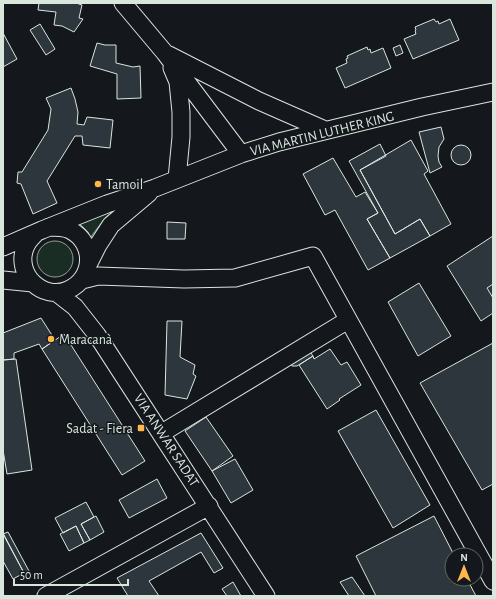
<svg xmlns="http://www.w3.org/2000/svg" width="496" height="599" viewBox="0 0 496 599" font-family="'Alegreya Sans',sans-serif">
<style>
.green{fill:#1a2d24;stroke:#939e99}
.building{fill:#2c363c;stroke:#d8e6dc}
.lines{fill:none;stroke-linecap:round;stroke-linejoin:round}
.minor-casing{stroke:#d8e6dc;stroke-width:19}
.minor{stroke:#14181c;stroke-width:17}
.poi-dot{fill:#ffb74d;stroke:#14181c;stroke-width:1.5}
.labels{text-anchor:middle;stroke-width:3;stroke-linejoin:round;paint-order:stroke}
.street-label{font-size:14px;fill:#d8e6dc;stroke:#14181c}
.poi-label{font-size:14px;fill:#d8e6dc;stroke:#14181c;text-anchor:start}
</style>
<rect width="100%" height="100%" fill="#14181c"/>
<path class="green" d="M113 211 105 218 90 238 88 232 79 223Z
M37 259a18 18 0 1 1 36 0a18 18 0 1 1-36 0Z"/>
<path class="building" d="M39 3H76L82 5 79 18 83 19 74 32 62 26 54 25 56 12 38 10Z
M434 19 436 22 438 21 439 24 450 19 459 40 413 59 404 39 416 34 415 31 416 30 415 27Z
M40 24 55 49 46 55 30 30Z
M3 33 17 59 3 67Z
M97 43 105 45H116V63L133 67 140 66 141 98 117 99V74L90 66Z
M400 45 403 53 396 56 393 48Z
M367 47 368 50 370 49 371 53 383 48 391 68 345 88 336 68 347 63 346 59 348 58 347 56Z
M71 88 75 99 78 112 77 124 84 125 87 117 113 120 110 148 83 145 82 136H75L47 181 57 203 33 214 21 184 17 183 18 172H22L48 130 51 109 46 98Z
M441 127 444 139 439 147 438 156 439 162 442 167 430 173 419 132Z
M411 140 428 171 424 174 451 224 430 236 420 219 395 234 360 170Z
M380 144 386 156 360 170 395 234 420 219 430 236 390 258 367 219 378 213 349 161Z
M451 155a10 10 0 1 1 20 0a10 10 0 1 1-20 0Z
M333 158 356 197 365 192 378 213 367 219 390 258 368 270 335 210 325 215 303 174Z
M167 222 186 223 185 239H167Z
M493 236V313L481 321 447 266Z
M419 283 451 336 418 356 388 302Z
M493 284V298L487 288Z
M41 318 55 340 42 349 39 344 14 353V359L3 360V333Z
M167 321H182L180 357 195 365 193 374 196 376 187 399 165 395Z
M64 334 145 461 122 475 42 349Z
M493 343V484L482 490 420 383Z
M308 349 313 356 297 366H292L291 363Z
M330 349 341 365 347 362 361 385 339 399 340 400 327 409 299 365 313 356 314 359Z
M16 359 32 470 7 474 3 450V360Z
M376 410 430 505 393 528 338 431Z
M206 417 233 456 212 471 185 431Z
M235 459 253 490 231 503 212 471Z
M157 479 167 498 129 518 119 500Z
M86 502 94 517 81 524 90 540 84 543 76 526 63 533 55 518Z
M96 516 104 532 90 540 81 524Z
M434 516 454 555H452V579H467L476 596H376L356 556Z
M76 526 84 543 69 551 60 534Z
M8 532 29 571 24 573 3 534Z
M3 533 24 573 13 579 3 561Z
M201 533 223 568 214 573 201 552 149 581 159 596H128L117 578Z
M352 577 365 596H349L340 582Z
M233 582 241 596H227L222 589Z"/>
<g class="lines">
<g class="minor-casing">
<path id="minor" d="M123 3 165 53 241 154
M169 55 259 101 325 130
M172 68 178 82 181 112V137L177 179
M35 234C31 238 27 242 25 248 15 274 42 301 68 290 94 279 96 243 70 230 64 227 57 227 49 227
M3 247 42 230 107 204 155 188 241 154 279 142 422 107 493 92
M89 263 98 245 111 225 149 193
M3 280 33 283
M82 280 98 276 184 279 235 278 313 256 493 581
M57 293 75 307 97 335 266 596
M162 433 348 320
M46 596 209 506"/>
</g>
<use href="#minor" class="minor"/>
</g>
<g class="poi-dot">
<circle cx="98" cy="184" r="4"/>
<circle cx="51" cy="339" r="4"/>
<rect x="137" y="424" width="8" height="8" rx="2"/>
</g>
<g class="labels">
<g class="street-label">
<text transform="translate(322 133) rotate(-14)" y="5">VIA MARTIN LUTHER KING</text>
<text transform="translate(167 440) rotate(57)" y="5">VIA ANWAR SADAT</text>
</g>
<g class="poi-label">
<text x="106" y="189">Tamoil</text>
<text x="59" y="344">Maracanà</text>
<text x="133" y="433" text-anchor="end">Sadat - Fiera</text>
</g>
</g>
<rect width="496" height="599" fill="none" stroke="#d8e6dc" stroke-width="8"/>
<g transform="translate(464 567)"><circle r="19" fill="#14181c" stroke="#626a69"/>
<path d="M0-3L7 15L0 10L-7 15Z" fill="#ffb74d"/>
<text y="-6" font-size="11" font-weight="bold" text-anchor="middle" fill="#d8e6dc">N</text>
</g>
<path d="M14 579v6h114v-6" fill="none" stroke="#d8e6dc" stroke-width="2"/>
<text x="20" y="579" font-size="12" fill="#d8e6dc" stroke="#14181c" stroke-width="3" paint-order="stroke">50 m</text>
</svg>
